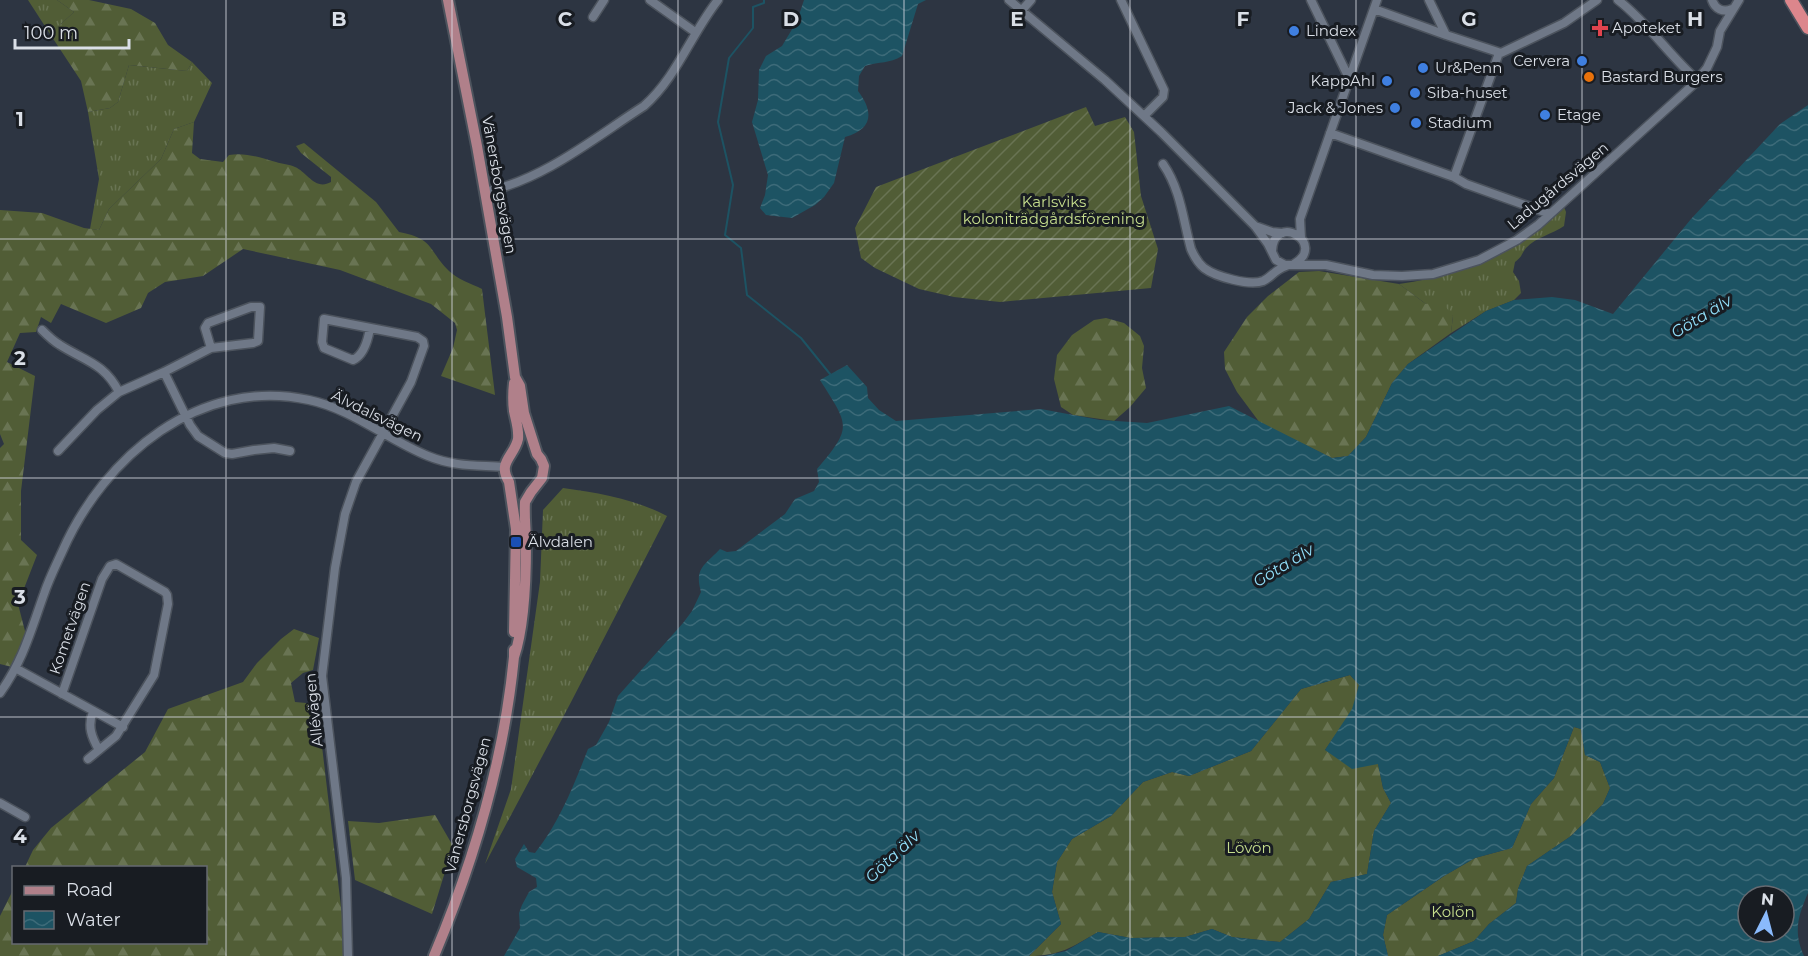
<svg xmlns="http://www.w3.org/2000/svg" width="1808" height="956" viewBox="0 0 1808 956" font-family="Montserrat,sans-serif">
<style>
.grass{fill:url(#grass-tufts)}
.forest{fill:url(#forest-firs)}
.garden{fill:url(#garden-furrows)}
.water{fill:url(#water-waves);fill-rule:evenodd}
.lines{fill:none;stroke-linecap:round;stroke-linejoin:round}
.stream{stroke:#1d5363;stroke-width:2}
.minor-casing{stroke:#4c535d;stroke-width:11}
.major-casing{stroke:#4c535d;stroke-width:14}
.highway-casing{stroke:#4c535d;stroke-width:15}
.minor{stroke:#6f7887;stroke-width:8}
.major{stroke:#b0808a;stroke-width:10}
.highway{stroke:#dc868c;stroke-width:12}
.grid{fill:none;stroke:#dadfe7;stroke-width:1.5;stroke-opacity:0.55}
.health-dot{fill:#e0444e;stroke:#181c22;stroke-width:2}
.shop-dot{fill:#3f7fe0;stroke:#181c22;stroke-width:2}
.food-dot{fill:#e8710a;stroke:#181c22;stroke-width:2}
.transit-dot{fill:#1a4fb4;stroke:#181c22;stroke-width:2}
.labels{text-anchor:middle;stroke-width:6;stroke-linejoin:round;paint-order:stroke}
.poi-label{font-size:15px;fill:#dadfe7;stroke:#181c22;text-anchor:start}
.street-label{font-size:15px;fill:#dadfe7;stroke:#181c22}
.park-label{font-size:15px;fill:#c6de8d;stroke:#181c22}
.water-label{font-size:16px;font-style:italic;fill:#92e1fc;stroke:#181c22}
.grid-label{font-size:20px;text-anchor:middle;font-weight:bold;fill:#dadfe7;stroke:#181c22;stroke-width:6;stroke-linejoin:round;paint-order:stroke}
</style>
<defs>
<pattern id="grass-tufts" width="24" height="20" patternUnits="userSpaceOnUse" patternTransform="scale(1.5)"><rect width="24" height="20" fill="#515d36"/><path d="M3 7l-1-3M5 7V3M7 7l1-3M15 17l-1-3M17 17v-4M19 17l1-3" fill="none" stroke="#697453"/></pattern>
<pattern id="forest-firs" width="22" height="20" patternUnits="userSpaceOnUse" patternTransform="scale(1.5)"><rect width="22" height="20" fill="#515d36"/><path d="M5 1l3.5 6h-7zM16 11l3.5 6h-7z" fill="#697453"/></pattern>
<pattern id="garden-furrows" width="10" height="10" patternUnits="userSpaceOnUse" patternTransform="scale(1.5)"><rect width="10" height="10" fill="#515d36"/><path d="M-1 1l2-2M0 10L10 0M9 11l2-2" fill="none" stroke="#697453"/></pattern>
<pattern id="water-waves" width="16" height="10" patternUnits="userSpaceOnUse" patternTransform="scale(1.5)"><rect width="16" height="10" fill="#1d5363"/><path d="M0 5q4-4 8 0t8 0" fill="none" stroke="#3d6b79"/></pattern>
</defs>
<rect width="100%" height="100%" fill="#2d3542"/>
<path class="grass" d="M28 0H57L74 12 50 34Z
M192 62 212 83 194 122 174 129 161 159 109 209 99 230 90 229 99 179 88 112 110 108 118 102 129 65 187 71Z
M1564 207 1566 212 1564 226C1553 234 1536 237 1526 248 1521 254 1523 256 1515 262L1513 272 1519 281 1521 293 1514 300 1486 311 1451 333 1453 316 1426 304 1399 284C1468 274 1513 255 1564 207Z
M563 488C599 493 635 499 667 516L570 704 485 864 511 789 540 582 543 510Z"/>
<path class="forest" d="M57 0H89L131 9 155 23 168 45 192 62 187 71 129 65 118 102 110 108 88 112 81 81 50 34 74 12Z
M194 122 192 153 200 159 223 162 229 155C246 152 260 158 276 162 282 164 289 164 295 167 307 172 315 191 331 182V177L301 153 296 146 304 143 376 202 399 232C435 239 427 249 449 271 457 279 472 284 482 289L495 395 441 376 453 348 457 330 455 323 431 304 340 270 243 249 203 276 165 282 148 293 141 308 106 323 61 304 51 323 41 317 36 332 20 333 7 362 35 376 21 491V540L37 555 18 604 26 635 12 667 0 664V448L4 444 0 434V210L42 213 84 228 99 230 109 209 161 159 174 129Z
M1319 271 1399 284 1426 304 1441 301 1453 316 1451 333 1408 364 1392 383 1366 437 1348 456 1332 458 1260 423 1237 392 1225 369 1224 352 1247 317 1268 296 1299 272Z
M1106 318 1124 323 1140 336 1144 346 1142 368 1146 388 1130 407 1114 421 1073 415 1061 407 1054 379 1057 355 1072 335 1094 320Z
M294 629 319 638 313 670 303 673 291 683 295 702 317 704 342 915 343 956H0V916L13 890 14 942H206V868L25 867 33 850 51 828 145 752 168 709 243 682 257 663 281 639Z
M1350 675 1359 685 1353 709 1325 750 1378 763 1383 788 1391 803 1374 831 1367 874 1331 882 1309 919 1280 942 1232 937 1212 929 1185 937 1131 938 1098 932C1072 947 1060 956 1029 956L1061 924 1052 892 1057 862 1072 839 1111 816 1143 782 1172 772 1189 776 1251 751 1301 689Z
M1574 727 1581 729 1585 755 1600 762 1610 788 1603 804 1571 836 1527 866 1518 889 1516 903 1489 924 1474 941 1438 956H1388L1383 935 1387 915 1444 876 1475 858 1512 848 1531 804 1554 778Z
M435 815 453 846 432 914 355 880 348 821 379 823Z"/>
<path class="garden" d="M1086 107 1095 126 1125 117 1134 132 1141 196 1158 249 1151 288 1000 302 954 297 919 289 875 268 861 258 855 228 876 187Z"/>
<path class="water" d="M804 0H926L918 4 902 56C889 64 880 61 865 66L859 76 858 91C874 112 873 129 845 137L834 183 824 197 815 205 792 218 766 215 760 208 765 195 768 175 752 122 758 100 759 70 766 56 782 46 797 21Z
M1808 105V893C1798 916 1793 932 1804 956H1438L1474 941 1489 924 1516 903 1518 889 1527 866 1571 836 1603 804 1610 788 1600 762 1585 755 1581 729 1574 727 1554 778 1531 804 1512 848 1475 858 1444 876 1387 915 1383 935 1388 956H1044L1066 951 1098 932 1131 938 1185 937 1212 929 1232 937 1280 942 1309 919 1331 882 1367 874 1374 831 1391 803 1383 788 1378 764 1352 769 1325 750 1352 709 1359 685 1350 675 1301 689 1251 751 1189 776 1172 772 1143 782 1111 816 1072 839 1057 862 1052 892 1061 924 1029 956H504L520 928 519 913 522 905 529 892 537 887 536 878 517 867 515 859 524 844 529 852 535 853C559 823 574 785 588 749L596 745 609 722 618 696 683 623 692 611 701 592C694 568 705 565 720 549L727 552 736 551 785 514 795 499 814 491 819 482 817 469C854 426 848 425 820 380L847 365 867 387 868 398 879 410 896 421 1041 409 1100 420 1147 423 1229 406 1332 458 1348 456 1366 437 1392 383 1408 364 1486 311 1514 300 1552 297 1575 300 1613 314 1691 219 1780 124ZM1748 896H1784V932H1748Z"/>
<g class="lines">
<path class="stream" d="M764 0V3L753 7V28L729 58 718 122 733 185 725 235 741 248 747 295 801 338 830 374"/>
<g class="minor-casing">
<path id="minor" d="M650 0 695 32
M1009 0 1105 80 1161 132 1255 226 1268 244 1276 260 1285 265H1326L1373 275 1402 276 1433 274 1479 260 1517 240 1538 225 1694 84 1707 68 1717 47 1720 31 1739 0
M1121 0 1164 90 1163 97 1144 116
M1311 0 1347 74 1350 76
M1429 0 1446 35 1501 53 1564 23 1597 0
M1618 0C1648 23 1669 55 1697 80
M1712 0C1715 9 1723 13 1732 9
M1374 9 1446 35
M1022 10 1031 0
M593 17 604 0
M1330 133 1454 177 1466 184 1550 214
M1163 164C1181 190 1183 220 1191 249 1194 256 1198 263 1204 268 1216 277 1250 286 1263 281 1272 277 1274 270 1286 266
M1454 177 1499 53
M485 192C545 179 594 138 644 106 677 77 691 34 718 0
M1255 226 1272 232 1282 233
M1301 238 1300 219 1377 0
M1272 251C1274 211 1328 244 1294 264
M42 330C47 335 53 341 60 345 85 361 104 363 119 392
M164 372 190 425 198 436 225 453 232 454 254 450 274 448 290 451
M58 451 97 410 119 392 164 372 211 348 253 343 258 341 260 307H251L208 323 205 328 211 348
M17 669 123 727
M0 693C23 661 31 630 44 594 49 579 56 565 62 552 104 456 200 376 309 400 352 409 388 440 428 456 455 467 477 465 504 467
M62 694 102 579 110 566 116 564 165 592 167 595 168 604 154 675 116 736 88 759
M93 712C87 726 92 738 99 750
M0 803 25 817
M348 956 346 878 322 676 335 568 345 514 356 482 411 382 424 346 423 341 417 337 324 319 322 342 324 348 353 360C364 355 368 340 370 328"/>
</g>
<g class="major-casing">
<path id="major" d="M448 0 477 146 507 317 515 377 520 386 524 413 537 454 541 459 544 466 542 478 531 492 525 502C524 516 526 530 526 544 526 578 525 625 514 657
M514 632 516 529 509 482C497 462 514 457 518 439 519 429 516 421 514 411 513 403 513 392 514 383
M434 956C474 861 504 759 514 657V650"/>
</g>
<g class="highway-casing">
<path id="highway" d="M1791 0 1808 28"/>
</g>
<use href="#minor" class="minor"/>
<use href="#major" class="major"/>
<use href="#highway" class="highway"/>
</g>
<path class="grid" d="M226 0V956M452 0V956M678 0V956M904 0V956M1130 0V956M1356 0V956M1582 0V956M0 239H1808M0 478H1808M0 717H1808"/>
<path class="health-dot" d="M1597 19h6v6h6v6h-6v6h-6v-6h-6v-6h6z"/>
<g class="shop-dot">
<circle cx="1294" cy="31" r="6"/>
<circle cx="1582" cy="61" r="6"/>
<circle cx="1423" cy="68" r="6"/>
<circle cx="1387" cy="81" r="6"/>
<circle cx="1415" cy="93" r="6"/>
<circle cx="1395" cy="108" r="6"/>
<circle cx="1545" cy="115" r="6"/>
<circle cx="1416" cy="123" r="6"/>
</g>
<circle class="food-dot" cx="1589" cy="77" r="6"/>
<rect class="transit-dot" x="510" y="536" width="12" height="12" rx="3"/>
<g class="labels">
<g class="poi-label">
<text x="1612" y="33">Apoteket</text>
<text x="1306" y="36">Lindex</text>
<text x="1570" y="66" text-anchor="end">Cervera</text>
<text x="1435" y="73">Ur&amp;Penn</text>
<text x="1601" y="82">Bastard Burgers</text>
<text x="1375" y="86" text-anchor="end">KappAhl</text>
<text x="1427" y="98">Siba-huset</text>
<text x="1383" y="113" text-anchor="end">Jack &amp; Jones</text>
<text x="1557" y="120">Etage</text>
<text x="1428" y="128">Stadium</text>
<text x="528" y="547">Älvdalen</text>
</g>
<g class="street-label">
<text transform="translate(499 185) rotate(80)" y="5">Vänersborgsvägen</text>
<text transform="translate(1558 186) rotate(-40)" y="5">Ladugårdsvägen</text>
<text transform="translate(377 416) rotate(26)" y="5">Älvdalsvägen</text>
<text transform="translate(70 628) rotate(-71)" y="5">Kometvägen</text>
<text transform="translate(314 710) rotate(-96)" y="5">Allévägen</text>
<text transform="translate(468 805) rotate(-75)" y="5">Vänersborgsvägen</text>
</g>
<g class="park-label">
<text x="1054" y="207">Karlsviks<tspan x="1054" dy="17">koloniträdgårdsförening</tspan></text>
<text x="1249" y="853">Lövön</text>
<text x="1453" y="917">Kolön</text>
</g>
<g class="water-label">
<text transform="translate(1701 316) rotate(-31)" y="6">Göta älv</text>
<text transform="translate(1283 565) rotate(-31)" y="6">Göta älv</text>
<text transform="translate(892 856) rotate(-43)" y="6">Göta älv</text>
</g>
</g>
<g class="grid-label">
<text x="339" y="26">B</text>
<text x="565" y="26">C</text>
<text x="791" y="26">D</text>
<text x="1017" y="26">E</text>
<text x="1243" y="26">F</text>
<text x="1469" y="26">G</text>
<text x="1695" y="26">H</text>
<text x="20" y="126">1</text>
<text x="20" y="365">2</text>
<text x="20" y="604">3</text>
<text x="20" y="843">4</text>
</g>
<rect x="12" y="866" width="195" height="78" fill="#181c22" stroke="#666a71" stroke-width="1.5"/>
<rect x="24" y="886" width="30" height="9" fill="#b0808a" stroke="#666a71" stroke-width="1.5"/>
<text x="66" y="896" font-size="18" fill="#dadfe7">Road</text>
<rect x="24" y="911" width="30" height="18" fill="url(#water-waves)" stroke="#666a71" stroke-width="1.5"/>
<text x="66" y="926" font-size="18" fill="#dadfe7">Water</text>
<g transform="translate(1766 914) rotate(6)"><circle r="28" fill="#181c22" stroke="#666a71" stroke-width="1.5"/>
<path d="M0-4.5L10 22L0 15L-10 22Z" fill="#8abafc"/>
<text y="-9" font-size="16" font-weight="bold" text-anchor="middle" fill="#dadfe7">N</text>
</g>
<path d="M15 39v9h114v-9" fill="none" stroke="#dadfe7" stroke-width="3"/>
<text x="24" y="39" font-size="18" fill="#dadfe7" stroke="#181c22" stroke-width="4.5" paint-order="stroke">100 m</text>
</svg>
